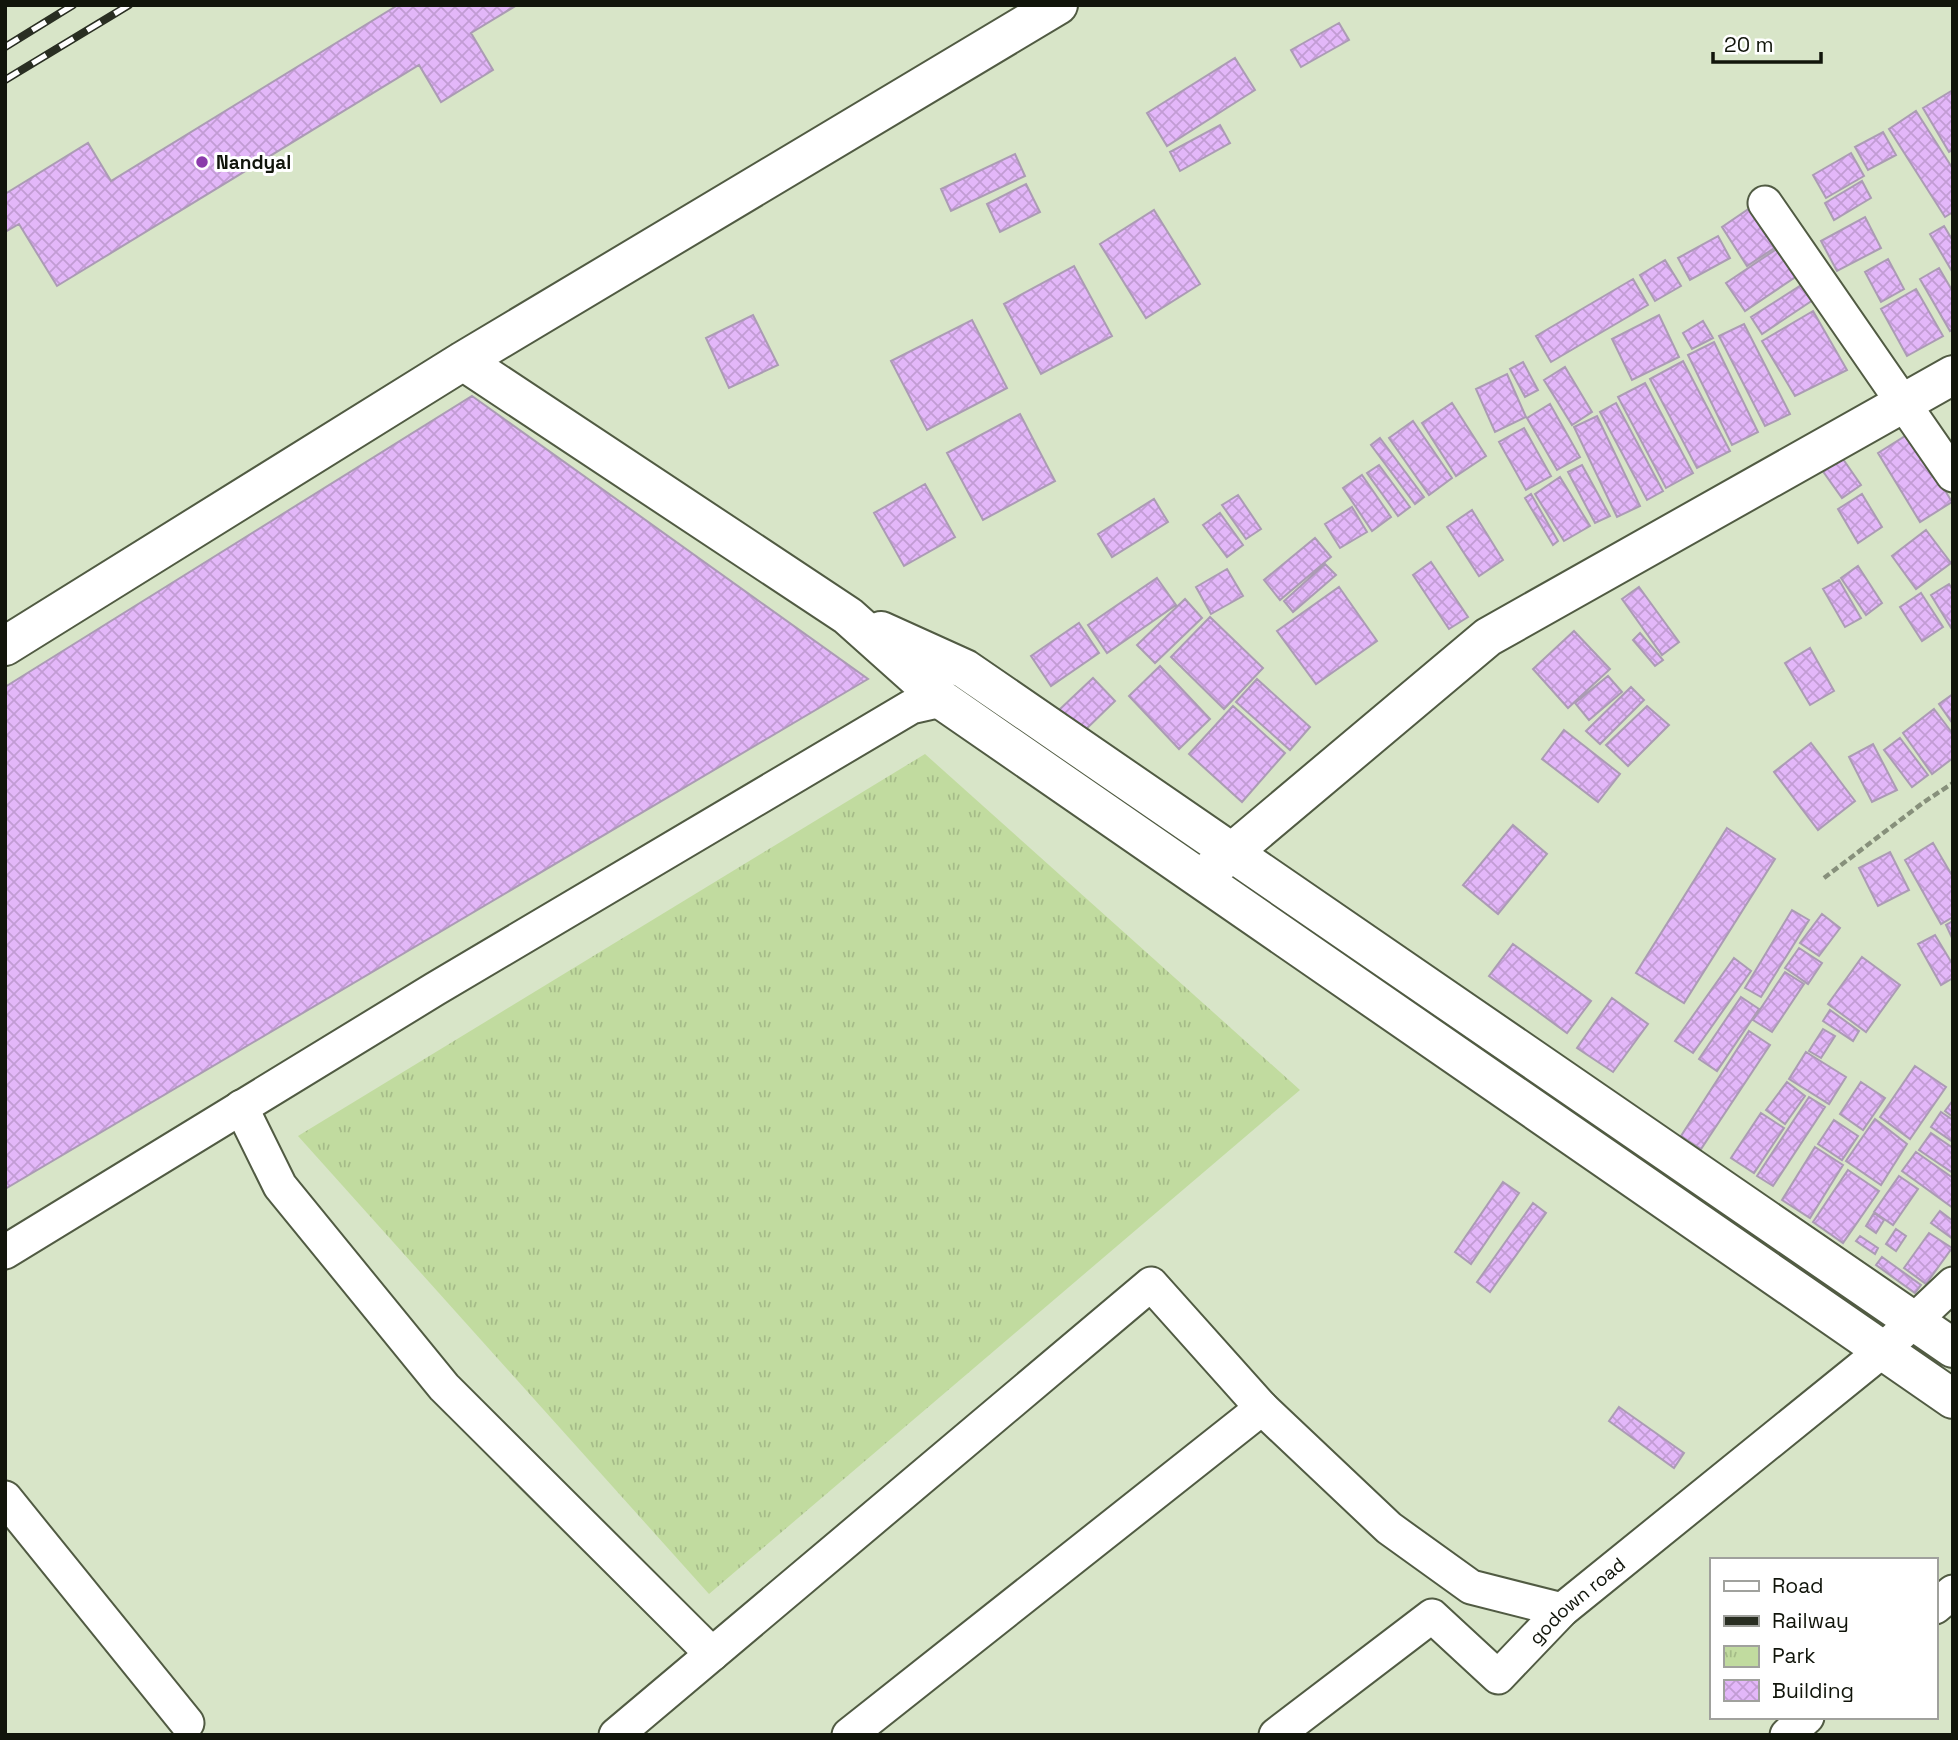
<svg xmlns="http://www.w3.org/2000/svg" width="1958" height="1740" viewBox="0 0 1958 1740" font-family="'Space Grotesk',sans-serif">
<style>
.park{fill:url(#park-tufts)}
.building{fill:url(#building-cross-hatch);stroke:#ab9bb4;stroke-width:2}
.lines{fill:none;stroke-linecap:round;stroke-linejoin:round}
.street-casing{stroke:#515b43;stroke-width:37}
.secondary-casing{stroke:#515b43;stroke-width:42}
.path{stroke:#87907b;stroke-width:4.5;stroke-dasharray:7 3.5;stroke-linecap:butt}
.street{stroke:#fff;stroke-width:33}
.secondary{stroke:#fff;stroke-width:38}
.rail-casing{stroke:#292e22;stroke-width:8}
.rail{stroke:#fff;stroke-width:5;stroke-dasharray:16;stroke-linecap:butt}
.poi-dot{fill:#8b3bab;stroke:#fff;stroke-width:2.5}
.labels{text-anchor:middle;stroke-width:6;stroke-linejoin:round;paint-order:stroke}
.poi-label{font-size:19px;font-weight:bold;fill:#11150b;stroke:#fff;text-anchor:start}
.street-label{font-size:19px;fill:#11150b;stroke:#fff}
</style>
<defs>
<pattern id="park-tufts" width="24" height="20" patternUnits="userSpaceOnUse" patternTransform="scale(1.75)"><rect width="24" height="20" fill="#c1db9f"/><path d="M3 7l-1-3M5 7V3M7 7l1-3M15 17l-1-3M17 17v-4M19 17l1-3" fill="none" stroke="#a5bb88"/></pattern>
<pattern id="building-cross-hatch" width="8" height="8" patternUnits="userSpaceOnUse" patternTransform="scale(1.75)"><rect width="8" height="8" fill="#e3b7f9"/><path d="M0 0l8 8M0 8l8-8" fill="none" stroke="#c29cd4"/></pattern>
</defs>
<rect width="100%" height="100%" fill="#d8e5c8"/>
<path class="park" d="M925 754 1300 1090 709 1594 298 1136Z"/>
<path class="building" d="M398 5H517L471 33 493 70 441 102 419 65 57 286 19 224 5 232V194L88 143 111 181Z
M1339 23 1349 40 1301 67 1291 50Z
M1235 58 1255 90 1167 146 1147 113Z
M1953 90V150L1949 152 1923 108Z
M1916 111 1953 169V212L1945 217 1889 129Z
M1220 125 1230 143 1180 171 1170 152Z
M1883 132 1896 155 1868 170 1855 147Z
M1851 153 1864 176 1826 198 1813 175Z
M1015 154 1025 176 951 211 941 189Z
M1862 181 1871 198 1834 220 1825 203Z
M1026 184 1040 212 1000 232 987 204Z
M1753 206 1779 245 1747 266 1722 227Z
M1154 210 1200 284 1146 318 1100 244Z
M1865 217 1881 248 1837 271 1821 241Z
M1944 226 1953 241V273L1930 234Z
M1718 236 1730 258 1690 280 1678 258Z
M1784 244 1803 272 1745 311 1726 283Z
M1888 259 1904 289 1881 302 1865 272Z
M1665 260 1681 286 1655 301 1640 275Z
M1074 266 1112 336 1041 374 1004 304Z
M1939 268 1953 292V329L1950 331 1920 279Z
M1633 279 1648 305 1551 362 1536 336Z
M1803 284 1813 300 1762 334 1751 317Z
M1916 289 1943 336 1907 356 1881 309Z
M1813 311 1847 370 1795 396 1762 341Z
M753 315 778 365 729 388 706 338Z
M1659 315 1679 357 1632 380 1612 339Z
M972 320 1007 388 927 430 891 361Z
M1703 321 1713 338 1692 349 1683 333Z
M1744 324 1790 414 1765 426 1719 336Z
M1714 342 1758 432 1732 445 1688 355Z
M1683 361 1730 451 1697 468 1650 379Z
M1523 362 1538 390 1525 397 1510 369Z
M1565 367 1592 412 1572 425 1544 380Z
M1507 374 1526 417 1495 432 1476 389Z
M1645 383 1693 473 1666 488 1618 397Z
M472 396 868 679 5 1189V687Z
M1452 403 1486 456 1456 476 1422 423Z
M1616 403 1663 491 1647 500 1600 412Z
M1550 404 1580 457 1557 470 1527 418Z
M1020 414 1055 481 983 520 947 453Z
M1597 416 1640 506 1617 517 1574 427Z
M1413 421 1452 478 1429 495 1389 438Z
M1524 428 1551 476 1526 490 1499 442Z
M1910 433 1952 502 1920 522 1878 453Z
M1380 438 1424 497 1415 504 1371 445Z
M1836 449 1861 485 1842 498 1817 463Z
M1379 465 1410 507 1398 516 1367 473Z
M1582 465 1610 516 1595 523 1568 472Z
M1362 475 1391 517 1372 531 1343 488Z
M1560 477 1590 526 1564 541 1535 494Z
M925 484 955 537 904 566 874 513Z
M1531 494 1558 541 1553 545 1525 498Z
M1862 494 1882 527 1858 543 1838 509Z
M1238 495 1261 529 1246 539 1222 505Z
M1154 499 1168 522 1112 557 1098 534Z
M1352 507 1367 532 1340 548 1325 524Z
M1472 510 1503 560 1479 576 1447 527Z
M1220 513 1243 545 1227 557 1203 525Z
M1926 530 1951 563 1916 589 1892 556Z
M1315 538 1331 557 1280 600 1264 580Z
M1431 562 1468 617 1449 629 1413 575Z
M1325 564 1336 575 1293 612 1284 601Z
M1858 566 1882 603 1866 615 1841 578Z
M1227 569 1243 596 1211 614 1196 587Z
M1157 578 1176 605 1107 653 1088 625Z
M1839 580 1861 618 1845 627 1823 589Z
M1949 584 1953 590V631L1931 595Z
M1339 587 1377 641 1316 684 1277 631Z
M1639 587 1679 642 1662 655 1622 599Z
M1921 593 1943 627 1922 641 1900 607Z
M1185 599 1202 618 1155 663 1137 645Z
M1210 617 1263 668 1224 709 1171 657Z
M1079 623 1099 653 1051 686 1031 656Z
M1574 631 1610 669 1568 708 1533 669Z
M1640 633 1663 660 1655 666 1633 640Z
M1810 648 1834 691 1810 705 1785 663Z
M1160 666 1210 719 1179 749 1129 696Z
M1608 676 1622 692 1589 720 1575 703Z
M1093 678 1115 701 1081 734 1059 710Z
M1257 679 1310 727 1290 750 1236 702Z
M1631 687 1644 700 1600 744 1586 731Z
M1953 694V724L1939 704Z
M1233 706 1285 753 1242 802 1189 754Z
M1647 706 1669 725 1628 766 1606 745Z
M1934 709 1953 734V758L1932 774 1903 733Z
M1564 730 1620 774 1598 802 1542 759Z
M1900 738 1928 775 1912 787 1884 750Z
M1811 743 1855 801 1818 830 1774 772Z
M1873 744 1897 790 1872 802 1849 757Z
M1513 825 1547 854 1498 914 1463 885Z
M1727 828 1775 859 1684 1003 1636 973Z
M1933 843 1953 877V917L1941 924 1905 860Z
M1890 852 1909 890 1878 906 1859 868Z
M1792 910 1809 920 1761 997 1745 988Z
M1822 914 1840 928 1819 956 1800 943Z
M1953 921V940L1946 925Z
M1935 935 1953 965V978L1941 985 1918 944Z
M1513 944 1591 1001 1567 1033 1489 976Z
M1799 948 1822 963 1808 984 1785 968Z
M1862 957 1900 985 1866 1032 1828 1004Z
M1734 958 1751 971 1693 1053 1675 1041Z
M1785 972 1804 984 1772 1032 1753 1020Z
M1741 997 1759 1009 1717 1071 1699 1059Z
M1612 998 1648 1024 1613 1072 1577 1048Z
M1830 1010 1859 1031 1853 1041 1823 1021Z
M1823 1029 1835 1036 1821 1058 1809 1051Z
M1749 1031 1770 1045 1701 1149 1681 1136Z
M1806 1052 1846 1077 1829 1104 1789 1079Z
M1915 1066 1946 1087 1910 1139 1880 1117Z
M1787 1082 1805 1096 1785 1124 1766 1110Z
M1861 1082 1885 1098 1863 1130 1840 1114Z
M1809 1097 1825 1107 1773 1186 1757 1176Z
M1953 1100V1117L1945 1111Z
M1941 1112 1953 1120V1142L1931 1127Z
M1761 1113 1784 1128 1754 1173 1731 1158Z
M1875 1119 1907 1144 1881 1185 1846 1161Z
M1834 1120 1858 1136 1842 1160 1818 1144Z
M1931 1133 1953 1148V1173L1919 1150Z
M1815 1147 1843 1165 1810 1218 1782 1200Z
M1916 1152 1953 1178V1208L1902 1171Z
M1848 1170 1879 1191 1843 1243 1813 1222Z
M1899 1176 1918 1189 1893 1225 1874 1212Z
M1503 1182 1519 1193 1471 1264 1455 1252Z
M1533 1203 1546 1213 1490 1292 1477 1282Z
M1940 1211 1953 1221V1239L1931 1223Z
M1874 1213 1884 1220 1876 1233 1866 1226Z
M1896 1229 1906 1236 1896 1251 1886 1244Z
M1929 1233 1952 1248 1926 1284 1904 1268Z
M1860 1236 1878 1248 1875 1254 1856 1241Z
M1882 1257 1921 1285 1915 1293 1876 1265Z
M1619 1407 1684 1453 1674 1468 1609 1421Z"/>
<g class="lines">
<g class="street-casing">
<g id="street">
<path d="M1765 203 1953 475"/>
<path d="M241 1107 280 1186 444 1387 712 1654"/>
<path d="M5 1252 435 989 911 707 942 700"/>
<path d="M5 1498 187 1723"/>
<path d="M1935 1607 1953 1592"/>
<path d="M616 1735 1151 1284 1262 1408 1389 1528 1471 1587 1562 1610"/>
<path d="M849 1735 1262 1408"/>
<path id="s1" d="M1276 1735 1432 1616 1498 1677 1562 1610 1882 1351 1953 1284"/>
<path d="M1787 1735 1807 1717"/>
</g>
</g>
<g class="secondary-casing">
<path id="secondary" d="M463 361 848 616 942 700 1953 1399
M881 631 965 669 1953 1348
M5 646 463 361 1058 5
M1212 869 1488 637 1953 375"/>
</g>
<path class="path" d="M1824 878 1924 802 1953 783"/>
<use href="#street" class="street"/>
<use href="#secondary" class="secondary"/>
<g class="rail-casing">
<path id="rail" d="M5 47 73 5
M5 80 129 5"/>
</g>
<use href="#rail" class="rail"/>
</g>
<circle class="poi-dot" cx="202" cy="162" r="7"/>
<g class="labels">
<g class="poi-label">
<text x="216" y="169">Nandyal</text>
</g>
<g class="street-label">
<text dy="7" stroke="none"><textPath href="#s1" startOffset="396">godown road</textPath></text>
</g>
</g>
<rect width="1958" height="1740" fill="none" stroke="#11150b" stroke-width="14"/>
<rect x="1710" y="1558" width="228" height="161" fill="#ffffff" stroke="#a0a19d" stroke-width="2"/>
<rect x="1724" y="1581" width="35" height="10" fill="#ffffff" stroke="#a0a19d" stroke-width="2"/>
<text x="1772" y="1593" font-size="21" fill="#11150b">Road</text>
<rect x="1724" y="1616" width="35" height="10" fill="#292e22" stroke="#a0a19d" stroke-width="2"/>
<text x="1772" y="1628" font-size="21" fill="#11150b">Railway</text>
<rect x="1724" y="1646" width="35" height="21" fill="url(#park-tufts)" stroke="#a0a19d" stroke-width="2"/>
<text x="1772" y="1663" font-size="21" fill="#11150b">Park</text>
<rect x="1724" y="1680" width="35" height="21" fill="url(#building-cross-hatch)" stroke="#a0a19d" stroke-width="2"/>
<text x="1772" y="1698" font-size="21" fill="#11150b">Building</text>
<path d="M1713 52v10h108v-10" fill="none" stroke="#11150b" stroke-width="3.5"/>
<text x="1724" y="52" font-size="21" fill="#11150b" stroke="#ffffff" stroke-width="5" paint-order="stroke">20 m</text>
</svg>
